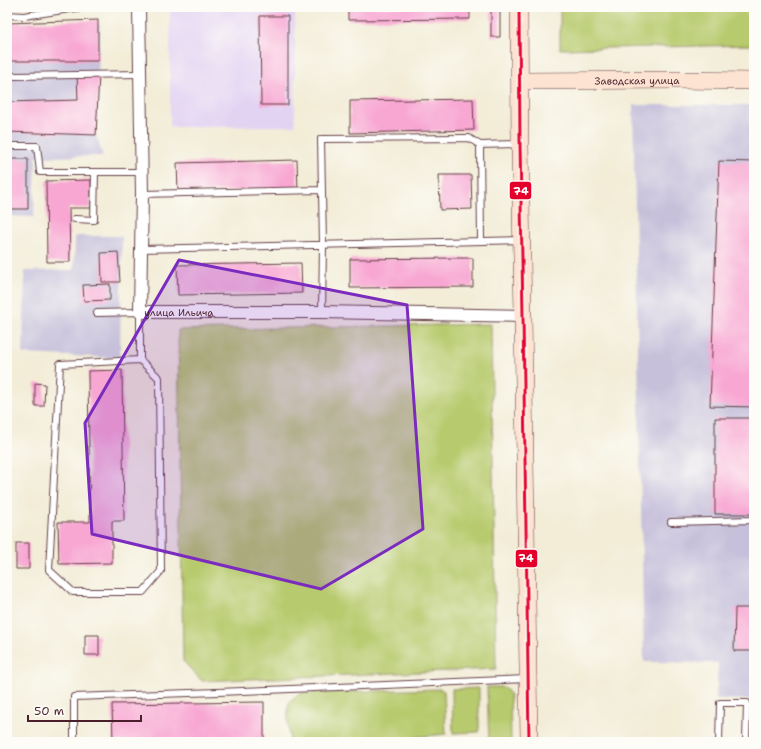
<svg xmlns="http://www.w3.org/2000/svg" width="761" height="749" viewBox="0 0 761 749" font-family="'Shantell Sans',sans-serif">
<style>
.built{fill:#e3d3f3}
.industrial{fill:#c6c0da}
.green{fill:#b7ca6d;stroke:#80744c}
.building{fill:#f8a7d3}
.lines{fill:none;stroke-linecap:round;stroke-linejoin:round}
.lane-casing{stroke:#633e45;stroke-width:8}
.street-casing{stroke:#633e45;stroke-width:14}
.secondary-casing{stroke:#633e45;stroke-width:18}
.lane{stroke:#fff;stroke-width:6}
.street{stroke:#fff;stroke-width:12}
.secondary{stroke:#fde3d1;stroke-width:17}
.bus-1-casing{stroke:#fdfcf7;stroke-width:6}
.bus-1{stroke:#e4002b;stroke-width:3}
.marked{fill:#7b2cbf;fill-opacity:0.2;stroke:#7b2cbf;stroke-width:3;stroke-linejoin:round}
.labels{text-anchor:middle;stroke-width:4;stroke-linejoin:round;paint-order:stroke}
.street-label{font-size:10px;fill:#4a1f2b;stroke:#fdfcf7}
.line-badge{stroke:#fdfcf7;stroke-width:1.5}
.badge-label{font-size:11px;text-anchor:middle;font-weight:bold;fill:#fff}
</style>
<rect width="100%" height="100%" fill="#fdfcf7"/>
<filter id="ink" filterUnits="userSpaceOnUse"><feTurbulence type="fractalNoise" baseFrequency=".025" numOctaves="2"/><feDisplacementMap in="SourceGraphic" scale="8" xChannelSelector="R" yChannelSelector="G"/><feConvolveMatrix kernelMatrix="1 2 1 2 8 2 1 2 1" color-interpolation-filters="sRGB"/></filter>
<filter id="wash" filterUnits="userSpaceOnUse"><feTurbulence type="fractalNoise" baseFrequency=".012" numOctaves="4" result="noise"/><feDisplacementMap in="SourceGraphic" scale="16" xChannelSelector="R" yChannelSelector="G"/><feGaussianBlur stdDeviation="0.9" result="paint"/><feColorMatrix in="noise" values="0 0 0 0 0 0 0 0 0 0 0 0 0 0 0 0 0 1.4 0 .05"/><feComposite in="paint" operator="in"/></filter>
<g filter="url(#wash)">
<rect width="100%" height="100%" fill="#f3edd8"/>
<path class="built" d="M170 7H295V126L170 127Z"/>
<path class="industrial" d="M7 25H100L96 135 103 156 36 157 34 217 7 216Z
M633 105H754V700L716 699 718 663 644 662Z
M75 236H122L120 358 23 354 25 271 74 270Z"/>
<path class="green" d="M560 7H754V45L560 49Z
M491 324 496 669 202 681 183 661 178 330Z
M487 687H504L510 694 511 742H489Z
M479 688V732L453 733 452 689Z
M440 689 444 691 446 734 418 737 407 742H290C289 733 286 710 289 703 292 698 297 695 302 693Z"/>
<g id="blocks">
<path class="building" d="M348 7H470V19L348 20Z
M491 7H500V37H491Z
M260 16H288V105H261Z
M98 20V61H7V23Z
M77 75H99L96 135 7 132V102L78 100Z
M473 99 474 130 350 133V101Z
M7 159H28V209H7Z
M297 160 298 189 178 192 177 163Z
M719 161 754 162V407L710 406Z
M439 175H471L472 209 440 210Z
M91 180V208H69L70 262H47L46 181Z
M118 252 120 282H102L101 253Z
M456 258H473V287L350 288V259Z
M301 263 302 293 178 295 177 265Z
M110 284V300L84 301 83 285Z
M122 370 124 521H112V563L59 564 58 522H90L88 371Z
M35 383 45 384 44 406H35Z
M715 418H754V514H715Z
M16 543H29V569H16Z
M735 608H754V651H734Z
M85 635H99V655H85Z
M264 702V739L188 740V742H162V741H113L112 704Z"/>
</g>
</g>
<g filter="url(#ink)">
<use href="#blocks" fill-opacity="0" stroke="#633e45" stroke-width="1"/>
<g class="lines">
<g class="lane-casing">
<path id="lane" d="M7 15 24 16 83 7
M15 76 140 74
M480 145 481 241
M7 146H37L40 172H141
M142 194 322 190
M75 219 94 220 95 172
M141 249 521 240
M322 312 323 245 321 139 469 138 480 145 519 144
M97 313 140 312V360L159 378 161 571 143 592H73L49 570 60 364 140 360
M671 522 754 520
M74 742V697L218 692 527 679
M719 742 720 703H747L746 742"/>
</g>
<g class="street-casing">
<g id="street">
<path id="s1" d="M139 7 142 194 140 312H322L523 316"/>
</g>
</g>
<g class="secondary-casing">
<g id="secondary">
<path d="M519 7 520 144 523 316 529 742"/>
<path id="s2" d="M520 81 676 80 754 81"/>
</g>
</g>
<use href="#lane" class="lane"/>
<use href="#street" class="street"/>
<use href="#secondary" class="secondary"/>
<g class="bus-1-casing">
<path id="bus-1" d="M519 7 520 144 523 316 529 742"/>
</g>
<use href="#bus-1" class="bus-1"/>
</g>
</g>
<path class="marked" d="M179 260 407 305 423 529 321 589 92 534 85 423Z"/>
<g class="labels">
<g class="street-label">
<text dy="4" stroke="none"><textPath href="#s2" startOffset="117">Заводская улица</textPath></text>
<text dy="4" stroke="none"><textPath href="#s1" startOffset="344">улица Ильича</textPath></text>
</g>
</g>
<g class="line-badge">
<rect x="509" y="181" width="23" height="19" rx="4" fill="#e4002b"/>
<rect x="515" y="549" width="23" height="19" rx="4" fill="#e4002b"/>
</g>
<g class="badge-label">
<text x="521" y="195">74</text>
<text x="526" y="562">74</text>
</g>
<rect width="761" height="749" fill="none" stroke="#fdfcf7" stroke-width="24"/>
<path d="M28 715v6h113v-6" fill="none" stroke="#4a1f2b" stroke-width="2"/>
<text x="34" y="715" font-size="12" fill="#4a1f2b" stroke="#fdfcf7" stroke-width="3" paint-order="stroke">50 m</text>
</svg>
